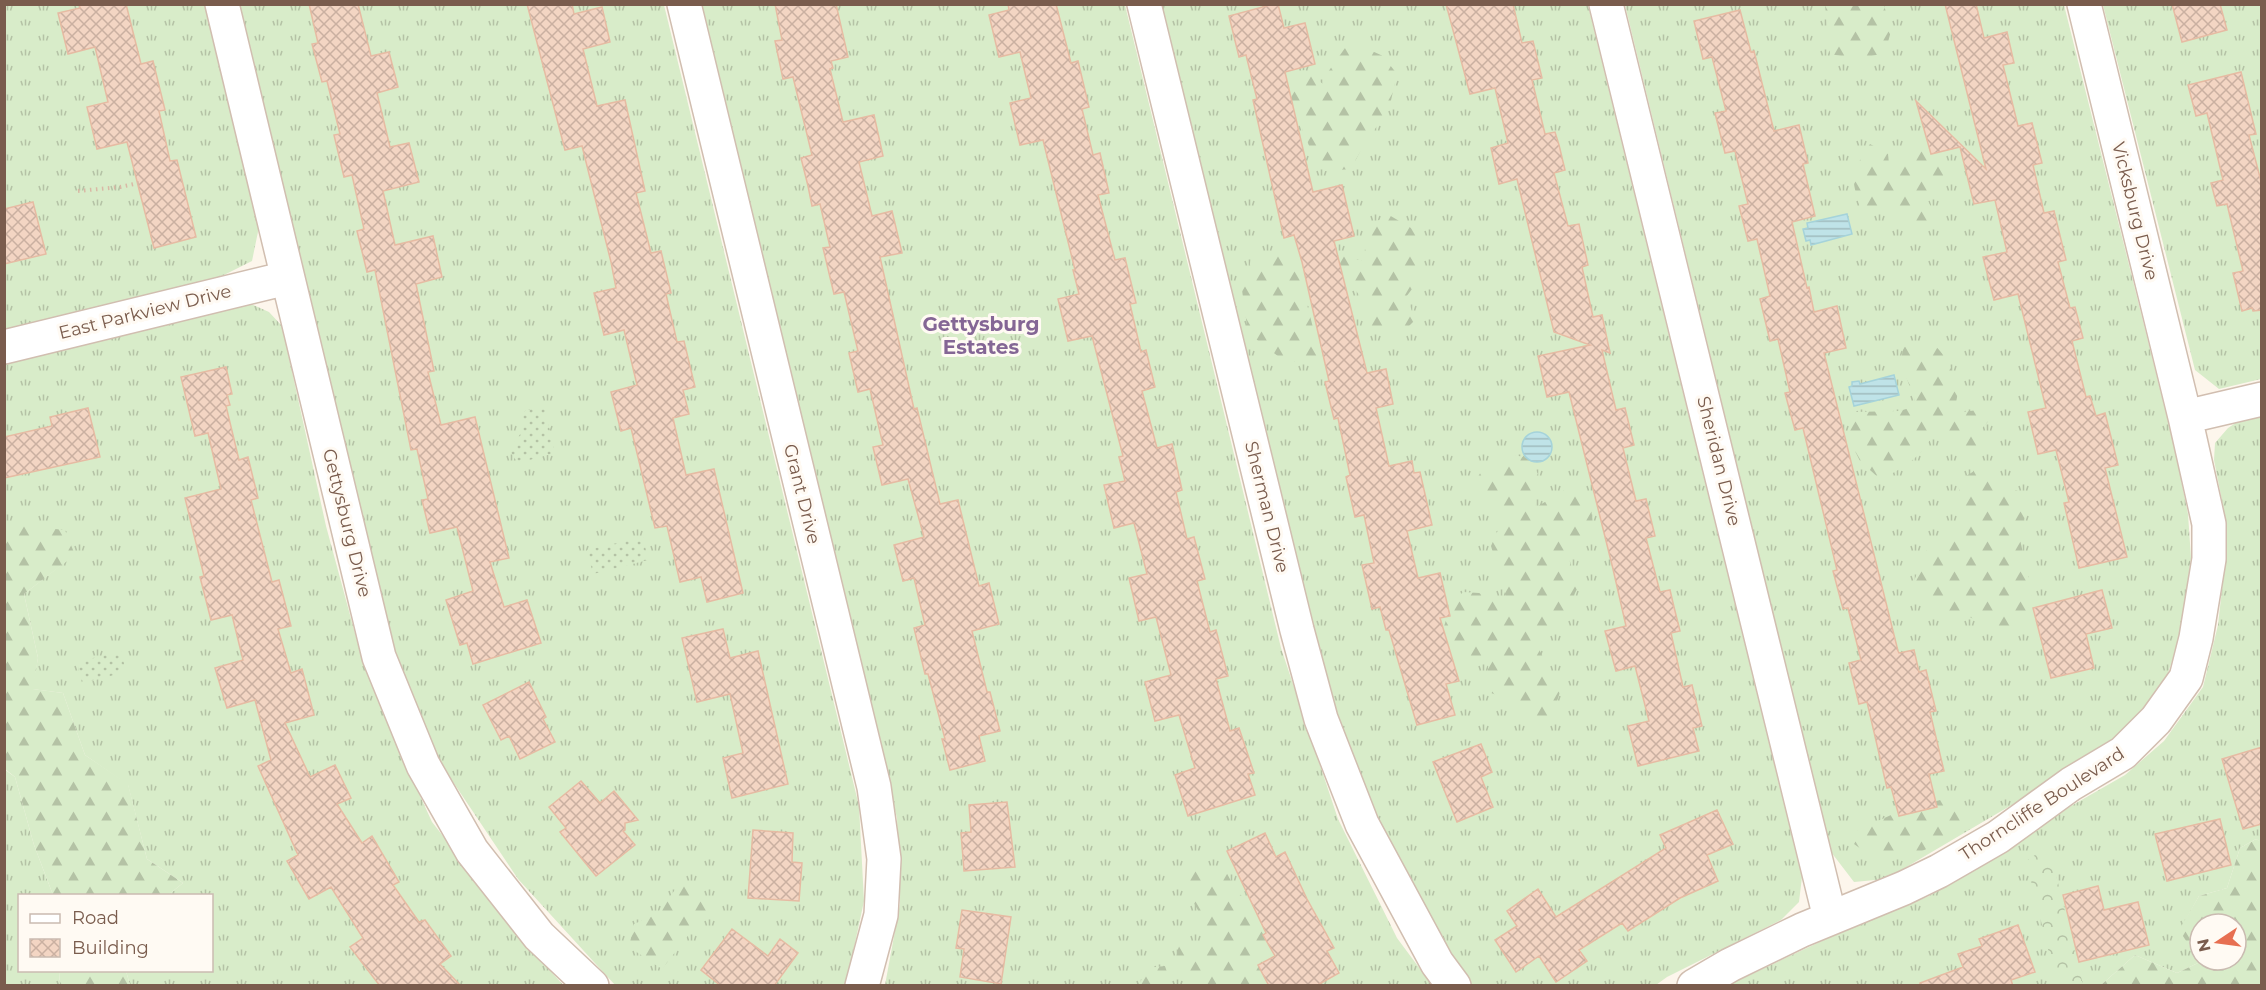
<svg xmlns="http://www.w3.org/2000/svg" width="2266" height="990" viewBox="0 0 2266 990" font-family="Montserrat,sans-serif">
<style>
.grass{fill:url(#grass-tufts)}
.forest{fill:url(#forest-firs);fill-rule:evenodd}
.park{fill:url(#park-crowns)}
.garden{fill:url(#garden-dots)}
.water{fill:url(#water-rules);stroke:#a5d3da;stroke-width:1.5}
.building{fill:url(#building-cross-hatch);stroke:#e6bba3;stroke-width:1.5}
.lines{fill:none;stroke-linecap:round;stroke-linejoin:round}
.minor-casing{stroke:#d1beb0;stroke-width:36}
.path{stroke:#d9b8a5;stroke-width:4;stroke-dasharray:1.5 4.5;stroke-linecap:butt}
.minor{stroke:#fff;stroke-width:33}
.labels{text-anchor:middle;stroke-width:6;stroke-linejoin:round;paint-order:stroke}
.street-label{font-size:18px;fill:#7a5c4d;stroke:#fffaf3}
.neighbourhood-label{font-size:20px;font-weight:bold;fill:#846695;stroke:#fffaf3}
</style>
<defs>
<pattern id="grass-tufts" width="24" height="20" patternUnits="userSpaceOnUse" patternTransform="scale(1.5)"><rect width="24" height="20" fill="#d8ecc9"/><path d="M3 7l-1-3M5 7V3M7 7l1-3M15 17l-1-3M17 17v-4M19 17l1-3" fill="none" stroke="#b4c2a5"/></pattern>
<pattern id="forest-firs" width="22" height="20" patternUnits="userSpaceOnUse" patternTransform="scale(1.5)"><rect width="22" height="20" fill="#d8ecc9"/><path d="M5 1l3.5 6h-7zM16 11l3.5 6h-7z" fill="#b4c2a5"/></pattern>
<pattern id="park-crowns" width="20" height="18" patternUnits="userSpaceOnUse" patternTransform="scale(1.5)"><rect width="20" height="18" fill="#d8ecc9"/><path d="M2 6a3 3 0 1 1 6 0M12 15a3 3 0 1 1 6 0" fill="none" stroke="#b4c2a5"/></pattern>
<pattern id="garden-dots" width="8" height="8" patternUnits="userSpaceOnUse" patternTransform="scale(1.5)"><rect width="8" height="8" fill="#d8ecc9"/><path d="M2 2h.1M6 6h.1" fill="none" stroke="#b4c2a5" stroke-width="1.8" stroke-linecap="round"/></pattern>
<pattern id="water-rules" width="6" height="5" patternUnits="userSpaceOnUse" patternTransform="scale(1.5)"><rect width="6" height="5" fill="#bfe3e8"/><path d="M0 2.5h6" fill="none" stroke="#a0bbbe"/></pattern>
<pattern id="building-cross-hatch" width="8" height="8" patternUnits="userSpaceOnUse" patternTransform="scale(1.5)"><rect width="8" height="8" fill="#f3d5c3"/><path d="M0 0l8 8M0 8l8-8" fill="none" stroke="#cab0a1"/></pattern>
</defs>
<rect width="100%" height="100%" fill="#fdf6ec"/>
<path class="grass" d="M4 5H206L259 227 252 261 222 276 5 330Z
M239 5H664L859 806 864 901 846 985H615L518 879 439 761 393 651Z
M700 5H1125L1281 648 1338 819 1397 938 1432 985H885L900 904 897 818Z
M1161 5H1588L1802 877 1799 902 1781 920 1667 977 1656 985H1471L1432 927 1360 787 1328 685Z
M1625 5H2064L2174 445 2188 514 2191 558 2181 628 2173 658 2167 676 2150 702 2115 740 2091 756 2057 774 2015 803 1886 879 1854 882 1831 852Z
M2103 5H2261V379L2219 389 2195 370Z
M249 303 269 312 282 326 326 526 363 663 391 732 432 822 532 950 563 985H130L126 971 212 970V896L168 895 183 883 147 859 128 785 85 755 63 693 32 689 38 658 24 594 74 555 5 540V363Z
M2261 416V842L2256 839 2240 848 2227 888 2199 896 2180 930 2200 962 2177 973 2135 955 2101 985 1726 986 1824 940 1929 896 2008 849 2071 806 2125 775 2164 741 2203 687 2218 625 2226 553 2224 511 2214 460 2215 443 2228 428 2237 422Z
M4 769 15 777 34 845 53 895 20 896V970L59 971 60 985H5Z"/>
<path class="forest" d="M1825 5H1884L1891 31 1885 53 1858 59 1830 54Z
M1350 41 1383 56 1397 74 1389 109 1363 146 1351 169 1325 171 1312 153 1284 84 1291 74 1305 70 1323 84 1328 72Z
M1870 144 1888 154 1889 164 1921 146 1938 151 1947 167 1940 185 1924 193 1938 221 1910 226 1886 208 1862 212C1850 177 1850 175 1870 144Z
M1389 215 1418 232 1421 277 1403 301 1411 308 1414 321 1406 329H1366V304L1347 279 1316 285 1304 293 1316 339 1332 356 1317 365 1283 360 1248 333 1242 290 1251 260 1279 252 1307 265 1343 256 1363 261 1369 225Z
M1932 342 1948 360 1958 392 1954 413 1978 410 1991 418 1978 433 1979 447 1967 457 1936 427C1925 456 1907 465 1881 480L1860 461 1848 437 1854 412 1899 411 1917 406 1901 363 1903 347Z
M1514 455 1529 458 1538 474 1535 508 1571 486 1591 507 1594 538 1569 558 1577 589 1559 625 1536 643 1560 692 1553 713 1533 723 1517 703 1486 691 1489 658 1462 663 1442 633 1451 604 1463 592 1479 593 1508 604 1491 546 1502 521 1472 487 1482 470Z
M1984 465 1999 484 2018 491 2028 511 2018 531 2032 592 2027 617 1999 631 1963 614 1930 611 1914 581 1926 551 1950 531 1964 532 1958 481Z
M16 525 65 530 75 555 24 594 38 658 33 689 63 693 85 755 128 784 147 859 183 883 168 895H53L34 845 15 777 5 769V540Z
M1950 797 1968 807 1953 837 1922 851 1868 854 1854 844 1856 831 1891 815Z
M2256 839 2262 842 2261 985H2101L2135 955 2177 973 2200 962 2179 930 2199 896 2227 888 2240 848ZM2200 924H2236V960H2200Z
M1208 869 1225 870 1237 892 1254 906 1262 927 1271 985H1204L1176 958 1180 941 1200 946 1209 939 1199 912 1183 884 1191 871Z
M680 883 715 901 662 969 629 947 634 924 657 914Z
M1165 966 1171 985H1139L1147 968Z
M59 971H126L130 985H60Z"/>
<path class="park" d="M2049 846 2083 985H2057L2026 861Z"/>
<path class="garden" d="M544 405 555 453 518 463 509 450 521 433 522 412Z
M643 537 648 560 593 574 587 550Z
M121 651 126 672 82 683 77 662Z"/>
<path class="water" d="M1847 214 1852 234 1811 245 1810 240 1806 241 1803 229 1808 228 1807 223Z
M1894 375 1899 395 1854 406 1849 387 1852 386V382L1859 381 1860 384Z
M1522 447a15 15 0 1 1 30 0a15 15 0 1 1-30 0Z"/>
<path class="building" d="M79 4H126L141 64 153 61 165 110 159 111 170 161 177 160 196 237 154 248 127 142 97 149 87 107 108 102 95 47 68 54 58 13 80 8Z
M309 4H358L371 56 389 52 398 87 377 93 390 147 409 143 419 182 383 191 395 245 433 236 442 277 416 284 434 371 428 372 441 425 475 417 509 558 490 562 504 607 527 600 541 643 473 664 467 643 460 645 446 600 473 591 457 527 430 533 422 500 428 499 417 449 411 450 375 270 367 272 357 231 364 229 352 175 344 177 334 135 340 134 327 81 322 82 312 44 318 43Z
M527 4H572L574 14 602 7 610 42 583 49 597 106 625 100 645 191 636 193 651 253 661 251 671 293 666 294 677 342 684 341 695 387 683 390 689 414 673 418 686 475 714 469 743 593 707 602 701 577 680 582 667 526 655 528 631 428 621 431 611 392 637 385 624 330 604 335 594 293 616 288 611 262 582 146 565 150Z
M775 4H836L848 57 831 61 833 68 830 69 843 122 874 115 883 156 859 162 872 216 892 211 902 253 880 257 914 409 917 408 940 504 958 500 979 586 989 583 999 624 972 631 987 692H990L1000 731 979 736 985 761 950 770 942 739H945L928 674H925L914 628 925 625 914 578 903 581 894 545 924 537 908 479 882 485 873 447 883 445 870 389 858 392 849 353 858 351 844 292 834 294 823 248 830 247 820 204 812 206 808 186 801 158 812 155 793 77 783 79 775 41 782 40Z
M1008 4H1056L1071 63 1078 61 1089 107 1082 109 1093 155 1100 153 1109 193 1098 195 1115 260 1125 258 1136 303 1130 304 1141 352 1146 350 1155 387 1142 391 1157 448 1172 444 1182 490 1176 492 1187 539 1194 537 1205 579 1197 581 1210 632 1216 630 1228 676 1216 679 1230 731 1239 728 1254 773 1248 774 1255 795 1188 816 1175 775 1195 768 1179 715 1155 721 1145 682 1171 675 1156 617 1139 621 1129 578 1147 574 1134 523 1114 528 1104 485 1125 481 1119 457 1123 456 1092 336 1068 341 1058 299 1079 294 1073 270H1075L1043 140 1020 145 1010 103 1031 98 1020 52 999 57 989 15 1009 10Z
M1274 4H1278L1284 28 1305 23 1315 64 1285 72 1313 192 1342 185 1354 236 1334 241 1367 373 1386 369 1393 404 1376 408 1389 466 1412 461 1414 473 1420 472 1432 525 1407 531 1418 578 1440 573 1450 616 1440 618 1459 681 1446 684 1455 715 1417 725 1389 630H1386L1380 607 1372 609 1362 565 1374 563 1364 515 1355 517 1346 477 1350 475 1338 418 1334 419 1325 382 1329 381 1302 262 1294 235 1284 238 1253 100 1257 99 1246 55 1239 57 1229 16Z
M1446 4H1513L1522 43 1533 41 1542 78 1532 80 1545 134 1555 132 1559 145 1565 170 1554 173 1568 226 1579 224 1588 265 1582 267 1593 317 1602 315 1610 353 1602 350 1616 410 1625 408 1634 445 1623 448 1636 501 1646 499 1655 536 1646 538 1660 592 1670 590 1674 607 1680 631 1671 633 1683 687 1692 685 1702 726 1693 728 1699 751 1638 766 1628 726 1649 721 1635 666 1616 671 1605 631 1626 626 1613 569 1569 392 1547 397 1538 356 1590 345 1554 332 1517 179 1499 184 1491 148 1508 143 1495 88 1470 94Z
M1945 4H1976L1984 38 2007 32 2014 63 2003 65 2018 126 2032 123 2042 163 2033 165 2044 213 2054 211 2066 260 2058 262 2070 308 2075 307 2083 338 2072 341 2086 397 2090 396 2096 416 2105 413 2118 465 2105 468 2127 557 2079 568 2064 503 2069 502 2056 450 2038 454 2028 412 2046 408 2018 294 1994 300 1983 257 2007 252 1995 200 1974 204 1960 147 1931 154 1916 101 1986 169Z
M2172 4H2220L2227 30 2182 42Z
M1740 10 1751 52 1754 51 1774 131 1799 125 1808 163 1803 164 1815 216 1792 222 1807 288 1809 287 1814 312 1837 306 1846 348 1824 353 1898 651 1899 653 1914 650 1919 672 1926 670 1936 711 1930 712 1944 771 1929 774 1937 807 1899 816 1891 787 1887 788 1867 702 1859 704 1849 663 1861 660 1848 608 1843 609 1833 571 1837 570 1803 428 1795 430 1785 393 1790 392 1778 339 1770 341 1760 299 1770 296 1757 239 1748 241 1739 206 1748 204 1735 151 1725 153 1715 113 1726 111 1712 57 1703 59 1694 21Z
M2241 72 2256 134 2249 135 2262 185V310L2253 311 2252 308 2242 311 2233 273 2243 271 2227 204 2217 206 2211 183 2223 180 2207 113 2196 116 2188 85Z
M33 202 46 254 4 264V209Z
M226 367 232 394 227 395 230 405 226 406 239 460 248 457 258 498 251 500 272 582 279 580 291 626 278 629 291 673 302 669 314 715 285 723 310 777 335 765 351 798 337 804 362 843 372 836 399 882 393 885 419 922 425 920 451 956 440 964 461 986H380L350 947 363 938 331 887 309 899 287 861 298 855 258 766 271 760 255 700 227 708 215 668 243 660 232 615 211 620 200 577 204 576 185 498 221 489 208 433 195 436 181 377Z
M88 408 100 457 4 478V437L52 426 50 417Z
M2102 590 2112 628 2086 634 2094 668 2051 678 2033 608Z
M723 629 730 658 758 651 788 784 732 798 723 758 743 753 730 694 697 702 682 638Z
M529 682 546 717 543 719 555 742 520 759 509 736 501 740 483 705Z
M1481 744 1492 772 1481 777 1493 807 1457 822 1433 762Z
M2262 747V824L2243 829 2222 759Z
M581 781 600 803 614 791 638 820 625 823V830L623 831 635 845 596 876 560 832 566 828 549 807Z
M1007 802 1015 867 964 871 961 833 971 832 969 805Z
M1717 810 1733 844 1707 855 1718 881 1680 898 1628 931 1622 923 1579 950 1587 961 1556 982 1539 956 1516 972 1495 940 1517 926 1507 911 1538 889 1556 917 1666 848 1660 835Z
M2220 819 2231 865 2167 881 2155 834Z
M753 830 793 833 792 862 802 863 799 901 748 898Z
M1265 833 1276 857 1285 852 1307 899 1334 948 1327 951 1339 973 1316 986H1269L1258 965 1275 956 1263 935 1266 933 1227 851Z
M2098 886 2104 910 2138 902 2149 945 2079 962 2063 895Z
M962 910 1011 917 1001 984 960 977 964 949 956 948Z
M2018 925 2035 972 2011 980 2013 986H1920V983L1963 967 1958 954 1982 946 1979 939Z
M732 929 768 956 780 939 798 953 774 986H721L701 970Z"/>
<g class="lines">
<g class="minor-casing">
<path id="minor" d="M222 4 379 657 423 765 472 851 539 936 592 986
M684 4 874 787 884 859 881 915 862 986
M1144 4 1297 630 1321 719 1362 824 1437 963 1454 986
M1606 4 1830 918
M2084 4 2185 417
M4 347 287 278
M1694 986 1730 965 1802 930 1904 888 1939 871 1998 837 2071 784 2123 753 2156 720 2186 678 2196 638 2209 559V524L2185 417 2262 399"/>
</g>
<path class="path" d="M78 191 120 187 139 183"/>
<use href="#minor" class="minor"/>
</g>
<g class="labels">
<g class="street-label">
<text transform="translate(2135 211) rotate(76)" y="6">Vicksburg Drive</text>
<text transform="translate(145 312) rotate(-14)" y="6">East Parkview Drive</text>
<text transform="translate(1719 461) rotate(76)" y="6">Sheridan Drive</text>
<text transform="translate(802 494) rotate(76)" y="6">Grant Drive</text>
<text transform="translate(1267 507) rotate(76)" y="6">Sherman Drive</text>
<text transform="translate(347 523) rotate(76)" y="6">Gettysburg Drive</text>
<text transform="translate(2042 804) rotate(-33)" y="6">Thorncliffe Boulevard</text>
</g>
<g class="neighbourhood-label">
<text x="981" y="331">Gettysburg<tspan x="981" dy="23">Estates</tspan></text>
</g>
</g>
<rect width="2266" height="990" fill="none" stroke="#7a5c4d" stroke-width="12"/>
<rect x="18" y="894" width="195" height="78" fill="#fffaf3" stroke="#cabbb1" stroke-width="1.5"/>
<rect x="30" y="914" width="30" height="9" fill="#ffffff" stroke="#cabbb1" stroke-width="1.5"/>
<text x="72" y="924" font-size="18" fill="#7a5c4d">Road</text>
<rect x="30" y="939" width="30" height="18" fill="url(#building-cross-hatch)" stroke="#cabbb1" stroke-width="1.5"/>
<text x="72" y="954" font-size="18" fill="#7a5c4d">Building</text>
<g transform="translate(2218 942) rotate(257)"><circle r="28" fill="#fffaf3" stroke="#cabbb1" stroke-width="1.5"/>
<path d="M0-4.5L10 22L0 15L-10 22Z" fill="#e76f51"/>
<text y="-9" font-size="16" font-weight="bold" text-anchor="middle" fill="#7a5c4d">N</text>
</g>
</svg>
